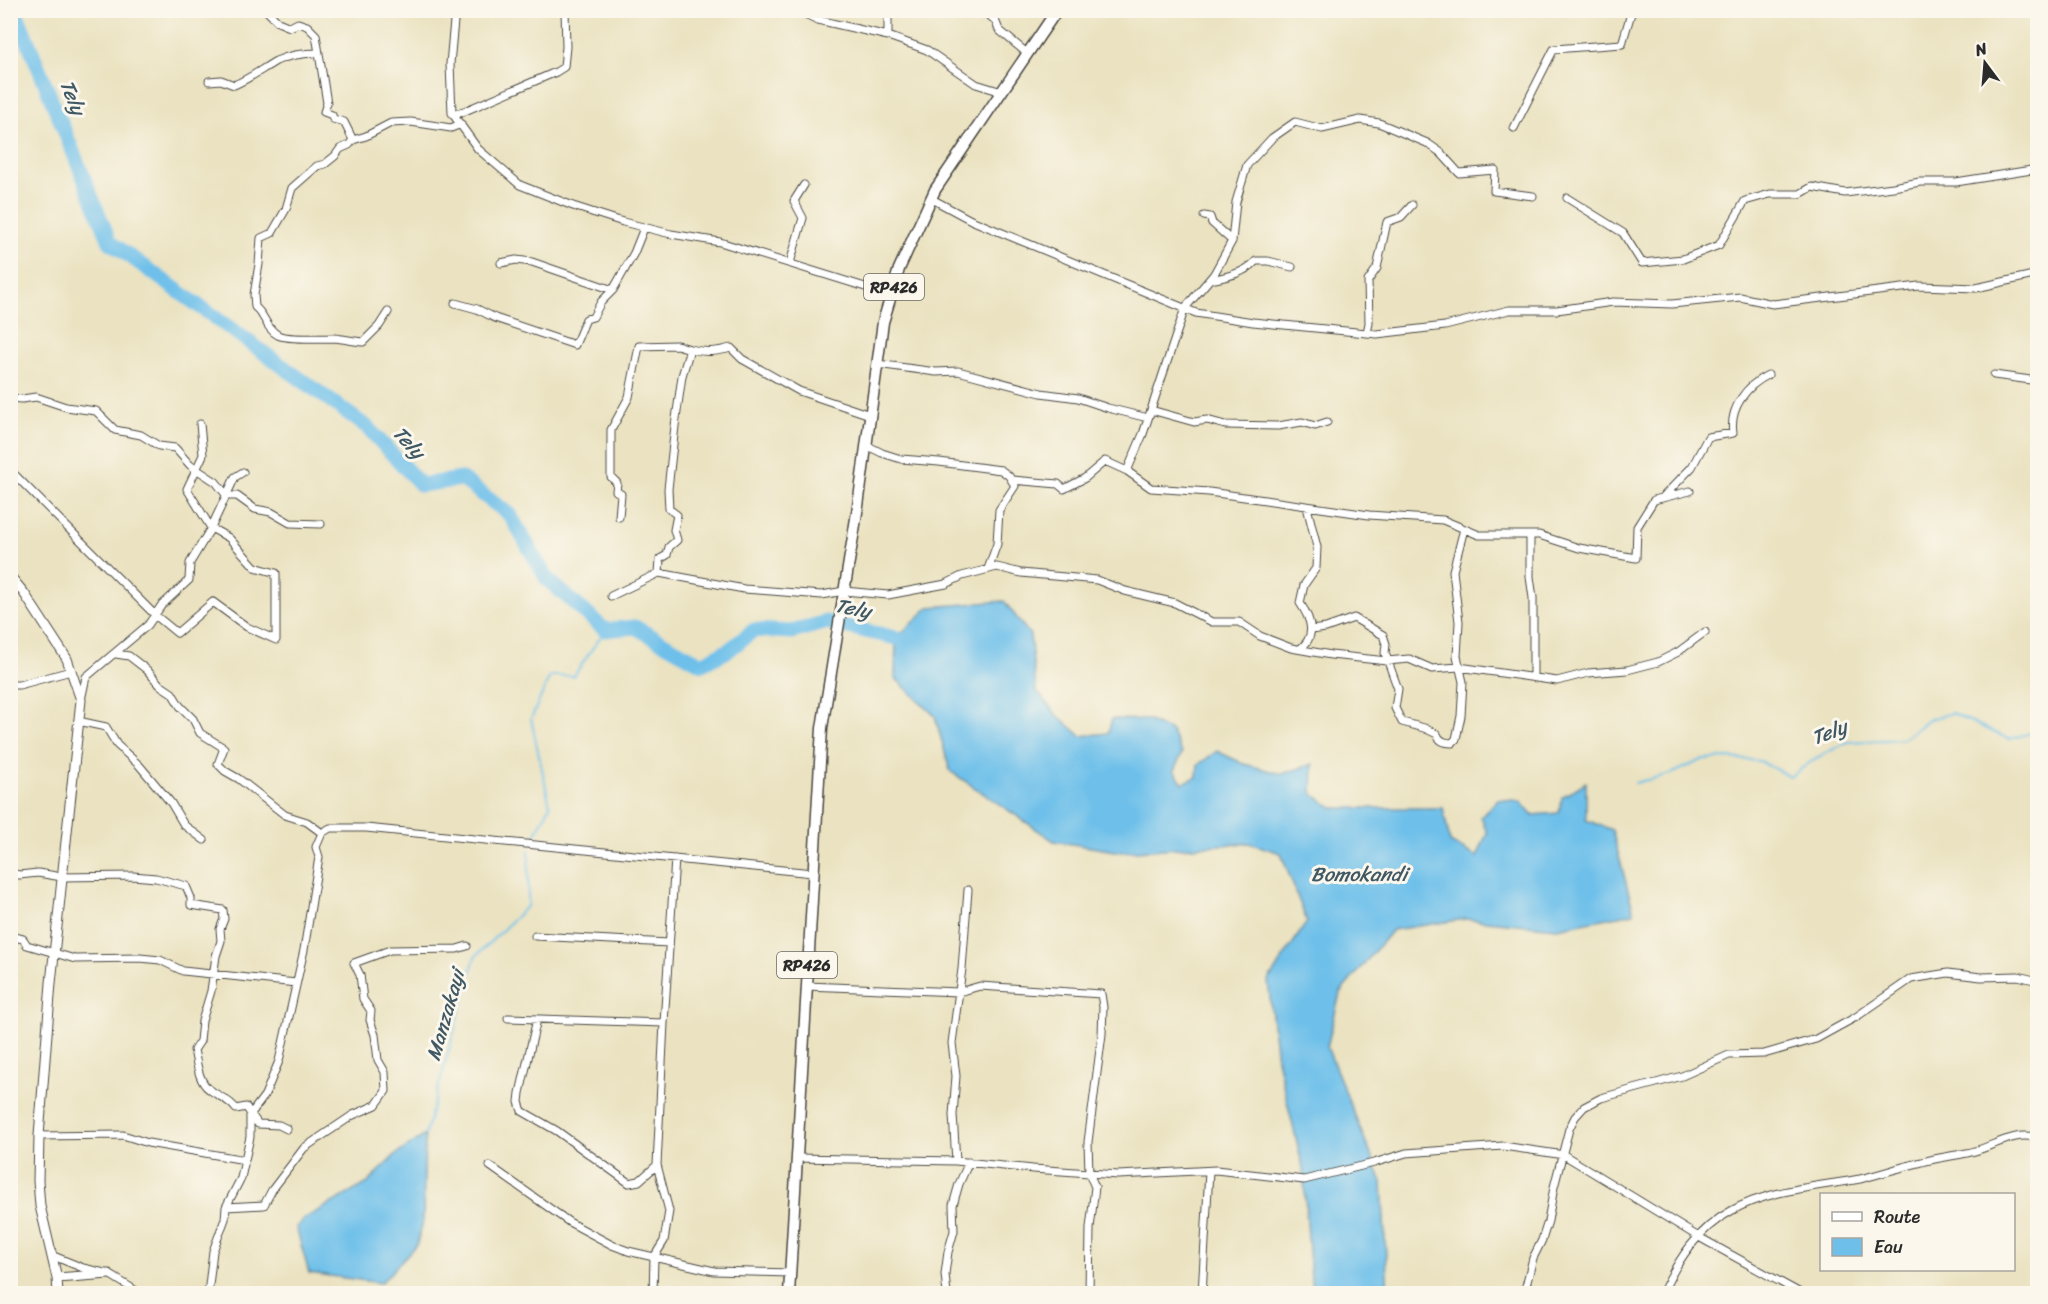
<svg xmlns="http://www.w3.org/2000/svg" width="2048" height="1304" viewBox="0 0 2048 1304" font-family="Sriracha,sans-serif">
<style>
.water{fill:#6ec0ea;stroke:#4c768a;stroke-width:1.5}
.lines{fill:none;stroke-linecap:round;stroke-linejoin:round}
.stream{stroke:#6ec0ea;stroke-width:2}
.river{stroke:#6ec0ea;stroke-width:15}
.street-casing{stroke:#484641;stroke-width:9}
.secondary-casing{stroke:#484641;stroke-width:11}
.primary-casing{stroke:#484641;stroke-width:13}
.street{stroke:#fff;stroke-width:7}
.secondary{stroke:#fff;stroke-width:9}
.primary{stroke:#fff;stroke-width:10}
.labels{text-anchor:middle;stroke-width:6;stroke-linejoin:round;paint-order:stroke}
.shield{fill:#fbf7ec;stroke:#696865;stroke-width:1.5}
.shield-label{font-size:16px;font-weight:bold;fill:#2b2b2b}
.water-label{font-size:20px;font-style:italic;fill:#3f5864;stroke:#fbf7ec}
</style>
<rect width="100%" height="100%" fill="#fbf7ec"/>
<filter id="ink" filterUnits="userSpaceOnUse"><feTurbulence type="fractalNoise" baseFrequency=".0167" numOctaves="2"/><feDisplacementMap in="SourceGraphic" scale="12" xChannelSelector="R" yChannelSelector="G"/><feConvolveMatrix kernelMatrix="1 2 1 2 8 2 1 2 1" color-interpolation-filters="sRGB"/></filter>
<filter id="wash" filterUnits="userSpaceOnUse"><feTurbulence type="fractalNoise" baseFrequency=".008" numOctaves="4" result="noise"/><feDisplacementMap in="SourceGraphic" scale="24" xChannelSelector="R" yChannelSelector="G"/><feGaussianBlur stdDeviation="1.35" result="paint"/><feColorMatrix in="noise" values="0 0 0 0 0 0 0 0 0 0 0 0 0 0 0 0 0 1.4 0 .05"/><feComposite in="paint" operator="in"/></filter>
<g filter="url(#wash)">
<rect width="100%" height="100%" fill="#eae2c0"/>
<path class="water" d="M1004 601 1030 635 1036 690 1056 714 1081 736 1108 733 1112 719 1147 720 1171 731 1182 753 1174 771 1183 783 1197 777 1198 765 1217 751 1244 764 1282 774 1313 764 1312 793 1333 808H1443L1450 842 1477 857 1487 833 1481 817 1498 799 1520 801 1532 815 1559 813 1562 797 1586 782V820L1612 830 1634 913 1557 928 1466 919 1392 930 1340 993 1327 1047 1382 1182 1388 1293H1312L1303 1168 1277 1059 1268 981 1307 922 1281 853 1249 843 1121 852 1054 841 950 771 935 716 895 678 896 638 929 607Z
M425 1135 423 1221 417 1244 381 1283 309 1273 296 1227 305 1218 368 1183 394 1156Z"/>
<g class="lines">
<path class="stream" d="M1635 783 1671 774 1704 759 1729 758 1760 761 1790 777 1816 758 1848 742 1903 739 1929 719 1952 713 2009 739 2038 731
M532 841 550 806 531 719 550 676H574L605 630
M425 1135 475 957 528 905 529 850"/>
<path class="river" d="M15 10 110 242 367 427 421 485 462 479 510 515 547 579 605 630 635 627 702 664 729 650 754 630 792 632 826 622 896 638"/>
</g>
</g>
<g filter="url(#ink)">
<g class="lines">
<g class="street-casing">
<path id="street" d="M266 10 278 22 290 27 298 23 307 26 316 35 327 103 324 112 332 115 333 119 344 122 353 140 366 136 391 123 411 122 451 128 461 124
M455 10 450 64 452 113 478 149 520 185 573 206 623 222 671 234 720 242 891 295
M796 10 818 20 888 36 927 50 976 84 1002 92
M888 10V36
M982 10 995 20 999 30 1028 54
M209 81 221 80 234 85C249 79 262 69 276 61 289 55 305 53 319 53
M452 113H460L556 72 564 67 566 47 565 10
M1514 128 1554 49 1622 44 1632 10
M353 140 349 145 340 149 335 156 325 164 317 166 292 188 286 209 272 233 261 238 259 264 254 295 255 307C266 316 266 329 278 335 287 340 323 338 334 338 344 339 353 341 363 342L379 326 388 312
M1533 196 1494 191 1495 170 1459 173 1440 152 1427 143 1379 123 1360 120 1322 129 1295 122 1272 138 1247 165 1236 202 1232 241 1214 274 1185 308 1143 434 1127 471 1151 488 1209 492 1369 515 1443 520 1479 535H1539L1579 548 1636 558 1637 527 1654 500 1690 491
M1567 198 1623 233 1642 263 1683 259 1719 245 1745 201 1770 194H1800L1812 187 1845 193 1893 187 1920 182H1956L2038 169
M932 199 971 220 1012 237 1196 313 1253 322 1377 334 1445 326 1509 310H1557L1613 302 1672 304 1740 297 1773 304 1919 286 1976 288 2038 274
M1204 216 1210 217 1212 223 1232 241
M501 263 516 260 532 262 613 290
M790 263 803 218 794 201 804 185
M1214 274 1215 279C1230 276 1246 272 1256 261H1268L1292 267
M455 303 477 309 495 318 575 345 586 319 593 317 601 302 613 290 634 253 644 228
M1367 333 1369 323 1368 281 1377 268 1387 222 1401 217 1412 205
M877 364 936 372 958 371 1041 393 1078 398 1108 408 1148 418
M1994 375 2038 381
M10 398 22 399 36 397 66 407 96 411 115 430 141 435 159 446 175 448 190 465 216 482 227 496H237L255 509 271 512 290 523 321 524
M1151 410 1194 422 1207 420 1225 425 1278 426 1302 422 1315 426 1327 422
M866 445 882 453 901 459 939 462 1001 470 1009 476 1015 486 999 510 997 544 988 569
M10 470 155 615 177 633 213 602 247 627 276 640V573L255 567 229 538 211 528 187 489 203 455 200 424
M1012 480 1058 484 1064 489 1085 478 1105 461 1127 471
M1664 496 1692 467 1708 437 1733 433C1729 408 1747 385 1768 375
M619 517 621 494 616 491 617 483 611 477V430L629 397 639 346 677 345 690 349
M1530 535V577L1533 598V677
M659 573 660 559 667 555 669 547 677 540 674 530 677 515 669 509 668 489 675 426 682 376 690 349C705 353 716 352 731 348L742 359 799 391 870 415
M611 596 659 573 744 589 822 595 844 591 888 595 946 584 962 576 997 567 1021 573 1097 580 1125 591 1175 603 1212 622H1239L1260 636 1291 648 1331 655 1387 661 1409 659 1432 669 1459 667 1557 681 1588 673 1627 670 1658 662 1678 652 1705 632
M1311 630 1326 628 1354 618 1383 635 1386 644 1385 653 1398 689 1395 708 1402 722 1424 728 1437 734C1439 741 1445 743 1452 743L1456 739 1461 716 1463 682 1457 656 1459 622 1453 571 1464 529
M1300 649C1317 636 1311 619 1300 603L1304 585 1316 568 1317 547 1307 507
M116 654 129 656 147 670 160 685 172 693 180 706 193 719 200 733 224 748 218 764 225 771 239 779 285 815 307 822 322 833
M10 685H19L71 671
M81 700 86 677 148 625 161 606 189 580 190 563 211 528 235 477 243 472
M78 721 106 727 117 745 139 765 171 803 184 825 204 840
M10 873 19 875 38 873 62 877 133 876 156 878 186 886 191 898V905L223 910 224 919 220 929 221 941 216 956 211 991 202 1021 200 1041 194 1050C197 1062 198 1081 209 1089 219 1097 229 1099 236 1109L246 1107 258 1124 279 1125 287 1129
M10 936 23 939 27 945 75 959 140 958 160 960 183 971 296 983
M535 936 669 943
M806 986 959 992 980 986 1101 994 1103 1007 1102 1034 1088 1142 1089 1173 1095 1187 1090 1228 1089 1294
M508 1018 664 1023
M537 1019 520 1093 519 1102 522 1111 557 1131 629 1183 639 1181 657 1165
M39 1136 123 1135 148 1143 245 1160
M796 1158 956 1161 1033 1169 1118 1175 1216 1170 1304 1180 1374 1163 1406 1153 1503 1146 1564 1155 1697 1236 1802 1294
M956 1161 953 1115 956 1076 952 1043 962 969 968 890
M490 1166 569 1222 612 1245 628 1251 714 1271 790 1273
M226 1207 241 1178 250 1137V1115L265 1095 279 1061 304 950 319 857 316 847 322 833 330 828H366L813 873
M51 1255 83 1268 109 1274 141 1294
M208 1294 213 1251 225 1219 226 1207 264 1205 272 1190 304 1148 353 1115 376 1105 386 1091 385 1072 378 1060 375 1035 370 1020 371 1011 363 999 360 975 354 963 390 950 457 949 467 946
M653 1294 654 1257 664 1241 669 1211 657 1165 664 1023 675 859
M947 1294 945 1274 948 1252 954 1231 953 1205 959 1184 969 1162
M1202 1294 1209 1171
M1524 1294 1533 1258 1542 1240 1548 1221 1554 1187 1569 1129 1575 1117 1584 1107 1601 1098 1682 1076 1729 1055 1764 1054 1816 1039 1856 1017 1911 979 1948 973 1981 977 2018 976 2038 981
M1662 1294C1678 1259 1698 1229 1731 1211 1770 1189 1817 1187 1860 1179 1881 1174 1901 1167 1922 1162 1937 1158 1952 1156 1967 1153 1990 1149 2013 1130 2038 1138"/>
</g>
<g class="secondary-casing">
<path id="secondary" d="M10 576 24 593 67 659 81 700 51 983 39 1136 38 1181 40 1206 57 1278
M58 1294 57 1278 109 1274"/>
</g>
<g class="primary-casing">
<path id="primary" d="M789 1294 822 728 858 506 883 322 899 269 935 190 1057 10"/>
</g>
<use href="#street" class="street"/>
<use href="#secondary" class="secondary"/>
<use href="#primary" class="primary"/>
</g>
</g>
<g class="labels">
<g class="shield">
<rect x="864" y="274" width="60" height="26" rx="4.5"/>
<rect x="777" y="952" width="60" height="26" rx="4.5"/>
</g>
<g class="shield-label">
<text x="894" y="293">RP426</text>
<text x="807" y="971">RP426</text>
</g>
<g class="water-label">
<text transform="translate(73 97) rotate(68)" y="7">Tely</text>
<text transform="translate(409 442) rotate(47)" y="7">Tely</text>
<text transform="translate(853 608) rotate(11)" y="7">Tely</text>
<text transform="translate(1829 732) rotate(-21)" y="7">Tely</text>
<text x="1359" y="881">Bomokandi</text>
<text transform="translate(445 1015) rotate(-74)" y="7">Manzakayi</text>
</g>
</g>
<rect width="2048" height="1304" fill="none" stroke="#fbf7ec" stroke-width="36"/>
<rect x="1820" y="1193" width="195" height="78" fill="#fbf7ec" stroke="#a8a59f" stroke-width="1.5"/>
<rect x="1832" y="1212" width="30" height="9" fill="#ffffff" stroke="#a8a59f" stroke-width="1.5"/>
<text x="1874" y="1223" font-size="18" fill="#2b2b2b">Route</text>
<rect x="1832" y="1238" width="30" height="18" fill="#6ec0ea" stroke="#a8a59f" stroke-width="1.5"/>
<text x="1874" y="1253" font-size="18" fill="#2b2b2b">Eau</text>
<g transform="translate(1985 63) rotate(344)" stroke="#fbf7ec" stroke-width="4.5" paint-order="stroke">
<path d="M0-4.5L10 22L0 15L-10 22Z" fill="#2b2b2b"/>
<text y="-9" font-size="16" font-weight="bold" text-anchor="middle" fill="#2b2b2b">N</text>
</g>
</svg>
